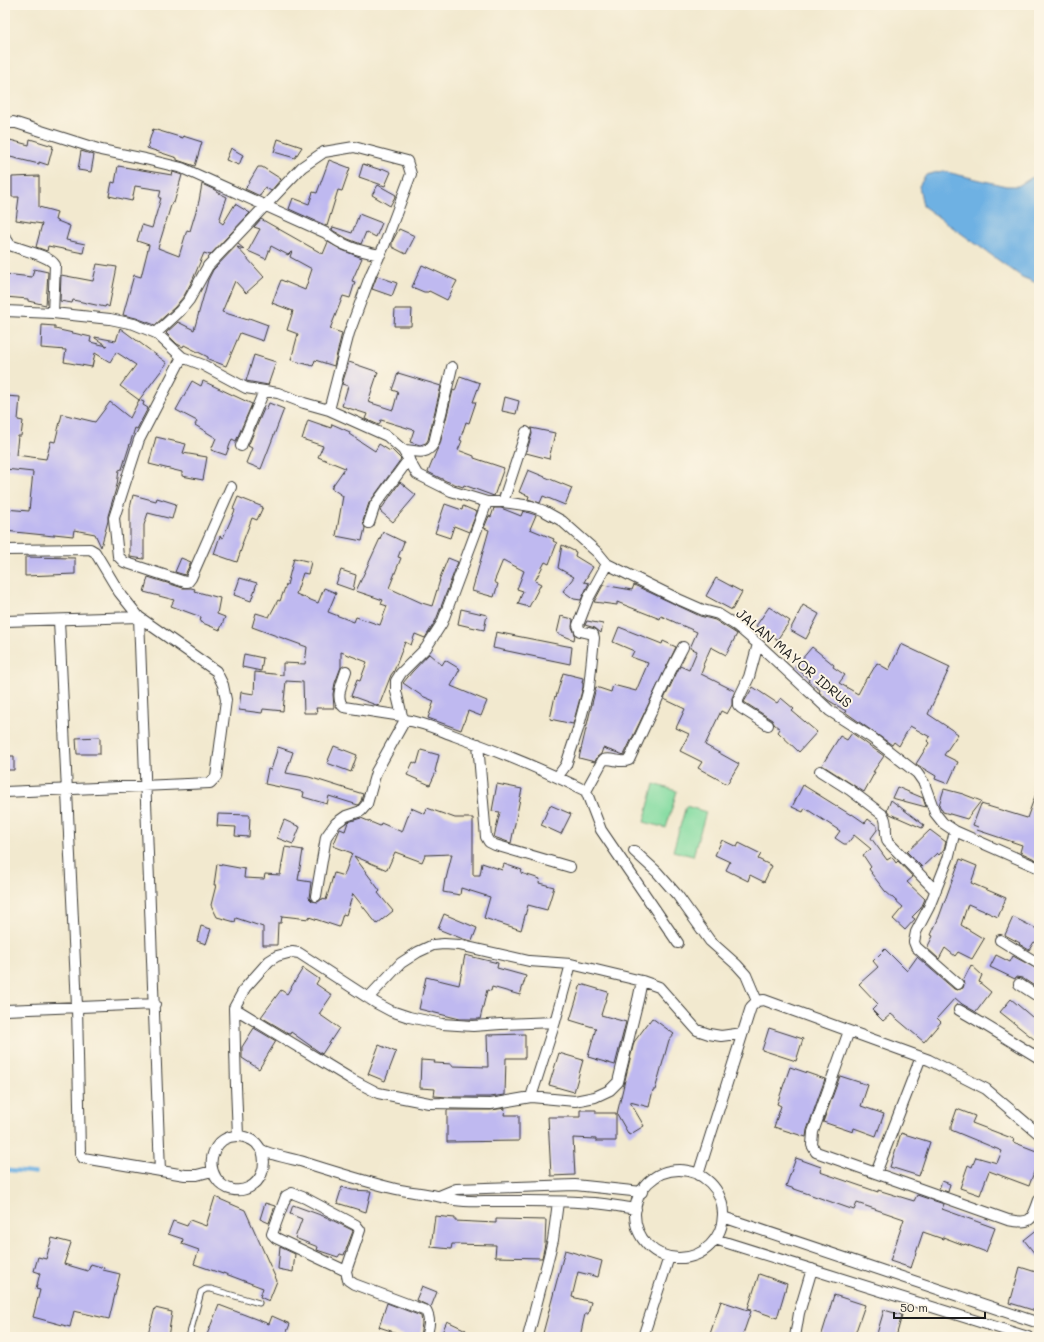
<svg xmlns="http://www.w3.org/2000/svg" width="1044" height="1342" viewBox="0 0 1044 1342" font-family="Mali,sans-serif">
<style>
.green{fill:#82dba0;stroke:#4f7c5e}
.water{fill:#6eb1e3;stroke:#456680}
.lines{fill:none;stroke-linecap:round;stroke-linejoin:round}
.stream{stroke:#6eb1e3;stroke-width:3.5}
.building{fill:#bfb9f0}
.service-casing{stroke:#3c3b37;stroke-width:7}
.minor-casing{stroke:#3c3b37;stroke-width:12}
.service{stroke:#fff;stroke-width:5}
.minor{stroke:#fff;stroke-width:10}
.labels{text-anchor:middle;stroke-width:4;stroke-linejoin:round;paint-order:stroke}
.street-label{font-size:14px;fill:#1c1c1c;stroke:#fcf5e5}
</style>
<rect width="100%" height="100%" fill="#fcf5e5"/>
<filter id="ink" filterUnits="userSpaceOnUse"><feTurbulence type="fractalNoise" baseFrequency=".025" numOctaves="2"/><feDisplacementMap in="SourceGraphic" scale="8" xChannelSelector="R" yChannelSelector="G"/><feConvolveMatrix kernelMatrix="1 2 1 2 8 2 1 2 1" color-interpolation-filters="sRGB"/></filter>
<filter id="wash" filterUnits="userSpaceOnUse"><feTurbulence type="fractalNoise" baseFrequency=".012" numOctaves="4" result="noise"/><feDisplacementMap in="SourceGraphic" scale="16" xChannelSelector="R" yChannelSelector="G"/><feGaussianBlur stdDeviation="0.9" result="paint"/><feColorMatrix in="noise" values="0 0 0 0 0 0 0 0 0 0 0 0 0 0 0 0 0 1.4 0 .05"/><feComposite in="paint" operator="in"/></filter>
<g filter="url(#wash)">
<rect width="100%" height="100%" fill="#f2e9cf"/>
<path class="green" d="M654 784 677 791 666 828 644 822Z
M686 806 706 812 693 856 673 851Z"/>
<path class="water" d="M942 171 1006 186H1018L1039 173V284L1022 277 923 206 919 186 926 175Z"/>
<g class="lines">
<path class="stream" d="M5 1170 36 1173"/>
</g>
<g id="blocks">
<path class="building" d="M153 129 183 138V136L202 142 195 166 177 160V158L147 148Z
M30 139 53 146 48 165 39 162V164L6 156 10 140 29 145Z
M278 139 302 147 295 158 274 152Z
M231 148 243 155 239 165 226 160Z
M81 151 94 155 91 172 78 170Z
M329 160 350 168 342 191 338 190 327 226 289 209 293 198 309 204 313 192 317 193Z
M363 164 381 170 382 168 391 172 385 186 359 177Z
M118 166 172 175 173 172 182 175 174 203 172 202 158 248 179 256 187 230 190 231 199 201 202 184 217 191V192L227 197 219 221 223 224 235 204 250 213 210 255 204 253 193 279 184 296 175 307 155 325 136 318 123 315 134 275 141 277 149 245 137 241 142 225 152 228 161 198H159L161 190 135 186 132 201 109 196 112 182 115 183Z
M258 167H262L281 179 271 191 265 187 260 196 245 189Z
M39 176V207L57 212 55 220 70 226 66 240 85 244 83 253 48 246 47 251 36 247 42 224 16 220 19 197H12V177Z
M378 185 396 195 390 206 372 195Z
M359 214 382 223 376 237 366 232 361 244 348 239 332 230 333 227 352 233Z
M261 219 323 254 328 242 342 250 362 258 352 281 355 282 350 298 343 296 330 329 342 333 334 366 315 360 313 366 291 360 298 334 287 330 293 311 272 303 281 280 305 290 312 269 290 257 292 251 288 255 271 246 266 259 248 251 260 229 254 227Z
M399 229 415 236 406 254 392 247V242Z
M238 244 244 249 237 247 264 277 246 293 235 281 222 312 248 320 249 318 268 325 263 341 240 333 226 366 208 359V357L184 345 183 347 177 344 166 333 178 322 194 330 208 280 213 270Z
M97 264 117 267 109 307 106 305 105 307 73 300 72 303 60 301 61 275 93 281Z
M422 265 457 281 447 300 429 291 428 292H424L412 287Z
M34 269 48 272 46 305 28 301V299L5 297V274L32 277Z
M377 276 397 283 392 296 372 289Z
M395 309H412L411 326H394Z
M42 325 55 326V329L91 337 90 342 107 346 95 338V337L116 341 120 328 167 363 139 400 144 402 143 405 148 408 137 429 135 428 122 469 119 470 117 485 108 516V521L101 547 95 534 74 530 73 536 54 534V536L5 531V509L29 511 33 472 5 469 7 452H5V396L20 397 18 420 23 421 21 436H18L16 455 46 459 51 441 55 442 62 414 95 422 110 402 130 418 139 400 120 386 136 365 116 352 110 362 95 353 92 367 64 362 66 350 41 348Z
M254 355 276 362 268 385 246 381Z
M349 362 378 372 368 402 393 410 398 392 392 390 398 373 441 386 428 440 426 443 420 445 410 442 414 430 381 420 379 425 365 419 367 414 342 406 348 386 342 384Z
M460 376 480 383 473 402H476L469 423 466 422 460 440 462 441 458 450 474 456V458L504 468 494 496 464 485 463 487 446 481 428 472 436 452 440 444 453 390 455 391Z
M192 381 201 386 203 381 252 404 236 441 232 439 226 455 211 450 216 438 195 425 197 421 176 410Z
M505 397 519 401 516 414 502 411Z
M269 403 284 409 261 469 246 463 252 448 248 446 264 409 266 410Z
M308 420 331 428 332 424 350 432 349 434 375 451 379 444 390 451 391 449 401 459 369 503 363 521 365 528 362 541 336 536 343 496 331 488 345 468 318 457 323 446 302 439Z
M531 428 555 433 549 459 526 453 532 434Z
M156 437 186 444 183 453 207 457 203 480 182 476V472L149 464Z
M528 470 572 488 565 505 543 496 540 503 528 499 529 496 519 492Z
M400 482 416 495 393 522 380 511Z
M133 495 156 501 157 498 176 504 172 519 148 513 144 525V559L130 557V508Z
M238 497 263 507 257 520 252 518 242 544H243L237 562 214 554 220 536 223 538 235 510 233 509Z
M445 504 462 510 463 506 477 512 469 532 454 526 450 538 435 533Z
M494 508H501L521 516 523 511 536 515 530 529 554 539 553 541 557 543 549 564 545 562 535 581 541 584 529 607 518 604 523 591 517 589 524 571 503 560 494 582 498 584 494 597 472 591 489 530 484 528 489 516 491 517Z
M383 532 404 542 398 557 401 558 389 588 422 603 432 606 440 580H439L448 558 458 562 436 620 425 638 415 634 411 645 405 642 394 671 391 675 379 706 351 696 357 680 360 681 367 662 341 652V667L335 683 333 694 334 708H316L317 713H304L303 682 286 681 283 711 263 709 262 713 239 710 241 692 254 694 255 672 283 675V663L305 664 307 647 252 627 256 613 269 617 278 600 280 601 286 585H287L294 558 311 562 308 574 303 573 296 594 318 603 324 588 336 593 328 612 354 622 356 617 380 625 387 606 381 604 383 600 356 591Z
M562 545 576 552 575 556 593 567 584 582 589 583 581 600 574 599 563 591 574 577 558 568Z
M25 557 75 558V574L25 576Z
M181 558 191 562 185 575 175 572Z
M341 570 356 575 353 590 336 584Z
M148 577 183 588H191L195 589 194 591 220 598 217 614 225 617 220 630 200 622 201 617 171 606 174 600 144 592Z
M240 578 257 583 251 601 234 595Z
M716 578 742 592 732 610 706 596Z
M603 585 632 590 634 585 700 616 715 620 737 634 726 655 711 647 703 665 704 666 701 674 735 691 732 698V705L727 714 721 711 705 745 739 764 727 784 698 768 702 762 680 751 689 734 676 728 685 709 664 699 680 666 689 670 697 651 690 648 697 632 661 616 660 619 617 602V605L594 602Z
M803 605 819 614 806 639 790 630Z
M769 607 790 621 777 640 756 626Z
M461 609 487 615 484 630 458 624Z
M561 616 573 619 572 627 575 634 574 640 557 633Z
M587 621 603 624 601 633 595 628 585 625Z
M619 627 662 644 663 641 676 647 624 755 603 748 601 754 597 757 595 762 579 758 596 687 611 692 613 685 636 691 648 663 631 657 634 651 613 642Z
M496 632 572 647 570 664 493 648Z
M901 644 950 667 928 714 958 734 944 755 958 762 948 784 935 779 936 776 916 764 929 743 927 741 930 737 910 726 899 746 894 742 892 745 845 712 846 711 828 700 819 692 820 690 808 681 809 679 795 667 812 647 834 665 833 667 845 675 839 683 858 694 867 677 868 678 877 663 889 670Z
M244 654 263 658 261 671 242 667Z
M429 654 442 665 445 660 460 669 451 686 487 701 481 716 468 711 461 730 428 718 434 701 422 696 403 683 412 672Z
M563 673 583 678 582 683H583V687L573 724 550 719 555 696 556 697Z
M753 687 777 703 781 698 794 709 792 711 817 732 799 752 778 732 780 729 774 724 772 720 744 702Z
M852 733 884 756 873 772H875L864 792 822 765 840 736 847 740Z
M100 737V754H77L76 738Z
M334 746 357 755 351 772 327 763Z
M278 747 293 752 286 773 309 777 363 794 361 801 358 805 329 796 327 804 303 797 304 792 265 784 268 769 271 770Z
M421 750 439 755 435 771 436 772 430 785 407 775 413 762 417 764Z
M5 756H14V770H5Z
M497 784 522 789 511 843 494 837 500 812 492 811Z
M803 785 851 815 852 814 865 823 868 819 877 826V830L871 838 887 860 892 857 896 863 898 861 913 877 907 882 925 899 921 908 912 917 915 919 905 930 893 919 903 907 885 891 871 873H872L869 869 871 867 863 855 871 849 854 835 847 844H844L835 838 840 831 805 808 803 812 792 807Z
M897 787 923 798 926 807 892 798Z
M1038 788 1039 789V861L1020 852 1022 845 977 830 978 827 973 825 981 804 1027 818Z
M944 789 963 794 981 801 967 819 943 812 939 805Z
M891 800 924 825 922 828 890 814 887 810Z
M550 805 571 814 561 834 541 825Z
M411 808 425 814 427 808 455 818H473V875H480L482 863 502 870 504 864 522 870 521 873 540 879 539 883 554 887 547 910 528 905 521 930 484 918 490 897 461 888 460 895 443 892 445 879H446L452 854 425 855 422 862 395 852 387 870 354 856 380 891 378 893 393 911 377 924 353 894 346 915 343 914 339 927 309 917V919L282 916 281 923H278L277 945H263V927L236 918 235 922 217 917 211 905 216 885H214L217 864 245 869 244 878 264 879 265 874 280 875 285 847 303 850 298 880 311 882 309 898 312 901 318 902 322 899 326 900 334 873 344 876 352 853 333 846 340 829 345 831 348 822 361 818 380 826 381 823 402 832Z
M218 814 250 815 249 837 235 836 236 827 217 826Z
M284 820 300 827 293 844 277 838Z
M930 830 946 842 944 849 939 855 937 853 922 867 907 852Z
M722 840 737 847 739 843 761 854 758 859 772 866 764 882 750 875 748 881 726 870 730 862 715 855Z
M960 859 977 866 971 883 1006 898 998 917 968 904 961 925 984 939 972 959 958 952 955 956 945 948 939 959 927 948 933 936 931 935 939 917Z
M444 914 477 928 472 941 463 939 438 929Z
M1013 917 1039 930V944L1034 942 1029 950 1019 944 1020 943 1005 935Z
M201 926 211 929 206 944 197 941Z
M885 949 907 971 917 957 954 989 957 990 963 988 964 985 963 981 971 965 982 975 979 982 991 992 976 1012 962 1004 955 998 937 1018 941 1022 924 1042 891 1014 883 1021 872 1010 878 1004 859 984 878 967 873 961Z
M465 955 498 963 497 968 526 976 520 995 492 987 491 991 487 990 480 1019H460L419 1009 426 977 459 985Z
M996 955 1010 962 1013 956 1039 970V989L1022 978 1016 977 1015 979 990 967Z
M303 968 319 979 316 984 332 995 319 1014 339 1028 322 1054 291 1032 290 1034 261 1017 281 990 287 994Z
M581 984 608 992 601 1015 626 1022 615 1065 588 1057 596 1028 570 1020Z
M1011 999 1039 1023V1043L1000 1012Z
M652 1018 674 1034 669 1040 655 1090H653L649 1107 630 1102 644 1126 629 1135 617 1114 634 1042Z
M254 1028 276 1041 259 1069 242 1058V1047Z
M769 1028 803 1039 796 1061 762 1050Z
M525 1034V1058H506L505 1095 490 1097H448L434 1096 435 1089 420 1088 421 1060 435 1061 434 1063 452 1064V1066L488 1067 487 1035Z
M379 1045 396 1052 385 1081 368 1074Z
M559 1053 583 1060 574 1092 549 1085Z
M790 1067 825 1079 807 1130 806 1137 774 1127 781 1106 777 1104Z
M840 1076 868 1085 861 1106 884 1114 876 1136 854 1128 853 1132 823 1122Z
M505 1108 504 1115H519V1141L447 1142V1110H491Z
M957 1109 975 1116 972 1123 1014 1139 1013 1142 1039 1152V1158L1029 1186 989 1171 980 1195 960 1188 968 1165 972 1167 976 1157 997 1163 1002 1151 951 1130V1126Z
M580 1110H596V1113H616V1141H596V1139L573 1138 575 1175 551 1176 548 1117H580Z
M901 1133 930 1142 919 1176 890 1167Z
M796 1158 821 1167 820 1172 878 1192V1190L914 1201 917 1195 944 1204 942 1209 995 1228 986 1252 965 1244 964 1245 943 1237V1239L923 1232 911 1268 890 1261 904 1219 857 1203 854 1210 786 1186Z
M942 1181 950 1184 948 1192 939 1189Z
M342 1187 352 1190 371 1191 366 1212 337 1203Z
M215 1197 245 1210 277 1281 269 1301 260 1297 263 1288 223 1273V1274L194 1264 199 1250 182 1244 183 1239 168 1234 173 1221 187 1226 190 1220 206 1226Z
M265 1203 275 1206 269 1223 260 1219Z
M293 1205 326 1217 352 1230 353 1231 344 1255 340 1254 338 1257 317 1250 318 1247 295 1238 302 1219 290 1214Z
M435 1216 455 1218V1221L496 1223V1219L546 1220 545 1244 542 1258 495 1257 496 1245 452 1244 451 1249 431 1247Z
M1039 1228V1259L1024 1240Z
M52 1238 71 1243 64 1264 88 1271 91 1264 104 1268 103 1270 120 1274 109 1319 74 1311 70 1327 33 1317 40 1290 36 1289 40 1273 34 1271 38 1257 46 1259Z
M280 1247 295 1254 293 1272 278 1269Z
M565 1250 602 1261 598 1277 578 1272 572 1297 591 1302 588 1314H585L580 1337H542Z
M1020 1267 1039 1273V1312L1010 1303Z
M759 1274 787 1284 777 1318 748 1308Z
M422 1286 437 1292 431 1307 416 1300Z
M834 1295 865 1305 854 1337H821Z
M721 1301 751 1311 742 1337H709Z
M387 1303 421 1316 422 1323 420 1337H409L379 1327Z
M219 1305 269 1324 272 1316 290 1324 285 1337H206Z
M155 1308 172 1312 168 1337H147Z
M884 1310 902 1315 896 1337H876Z
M447 1321 466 1330 463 1337H440Z"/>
</g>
</g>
<g filter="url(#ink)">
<use href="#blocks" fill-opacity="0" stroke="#3c3b37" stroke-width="1"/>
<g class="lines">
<g class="service-casing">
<path id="service" d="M189 1337 201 1292 206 1289H211L259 1303"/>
</g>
<g class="minor-casing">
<path id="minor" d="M5 125 13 122 101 150 145 159 182 168 326 233C342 246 360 251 380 255
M5 237 10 245C21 250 49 255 55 265L53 313
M5 311 53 313 110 319 134 324 156 333 182 357 203 365 246 388 278 393 304 403 329 410 387 436 403 450 417 474 451 491 487 502H503L531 506 544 511 562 521 598 553 607 564 678 599 703 610 718 614 737 626 758 644 830 711 872 738 917 773 924 783 935 813 943 823 955 831 1039 868
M156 333 180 311 189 300 208 266 302 167 324 152 354 147 407 161 411 174 384 246 371 274 349 333 329 410
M182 357 139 440 114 518 118 556 124 562 185 582H188L191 578 231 487
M241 446 264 391
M403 450C417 450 425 457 434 443L452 367
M503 502 526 432
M369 523 375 505 409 459
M5 550 90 549 95 552 119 592 139 617 216 671 223 685 226 700 216 777 210 783 5 792
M59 620 77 1006 80 1153 83 1158 185 1175H197L212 1171
M5 621 139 617 160 1171
M758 644 749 677 738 700V705L741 708 768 725
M346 671C343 681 334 699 344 707L402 716
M405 720C423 722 439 730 455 736 500 752 544 770 586 791L601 830 678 943
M478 744 486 837 489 842 495 845 570 867
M820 771 850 790 883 815C889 824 883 831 888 842L935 890
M558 776 566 765 578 729 589 688 594 638 593 634 580 631 578 625 588 599 607 564
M586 791 603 760C612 757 620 764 629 760L668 676 683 647
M955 831 948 859 929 907 916 932 914 942 916 947 958 984
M634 851 657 872 678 896 710 941 737 965 746 975 757 1001
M316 896 326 837 336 823 346 816 361 811 367 804 376 772 405 720 402 716 396 691V681L401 673 426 648 442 623 487 502
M1000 940 1039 964
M1019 984 1039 997
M368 998 401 963 418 952 433 945 444 944 459 945 529 961 571 964 642 981 659 987 697 1030 709 1034 721 1036 743 1033
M234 1008 351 1079 378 1093 429 1103 491 1104 531 1097 575 1101 595 1097 610 1090 618 1082 638 1000 642 981
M5 1010 155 1004
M959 1010C986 1025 1012 1042 1039 1058
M849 1031 813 1132 812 1145 816 1152 1008 1220C1031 1224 1032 1221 1039 1200
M531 1097 555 1022 571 964
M238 1136 236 1086 234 1008 245 988 269 961 277 956 292 952 299 953 376 1003 391 1011 409 1017 442 1024 473 1026 501 1024 555 1022
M262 1150C273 1186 233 1204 216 1178 205 1160 216 1136 237 1136 244 1136 252 1139 256 1143 258 1145 260 1149 262 1150 268 1154 292 1159 300 1161 332 1171 363 1181 396 1189 409 1192 424 1193 437 1196 443 1197 449 1199 455 1200 468 1202 482 1201 494 1201 527 1201 561 1200 594 1203 608 1204 622 1207 636 1209
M635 1214a44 44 0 1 1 88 0a44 44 0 1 1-88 0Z
M876 1173 921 1057
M698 1175 751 1007 757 1001 764 1000 929 1060 986 1089 1039 1134
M439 1196 456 1189 546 1186 575 1185 642 1192
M723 1217 1039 1323
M715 1239 1028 1337
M346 1271 276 1238 272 1234 286 1196 292 1193 305 1198 356 1225 360 1230 346 1271 348 1280 354 1284 426 1311C431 1320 429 1327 426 1337
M528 1337 553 1240 558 1202
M643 1337 669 1257
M795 1337 799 1313 812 1269"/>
</g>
<use href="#service" class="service"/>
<use href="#minor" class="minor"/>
</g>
</g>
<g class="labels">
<g class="street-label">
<text transform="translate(794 658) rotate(40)" y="5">JALAN MAYOR IDRUS</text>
</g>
</g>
<rect width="1044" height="1342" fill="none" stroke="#fcf5e5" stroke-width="20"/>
<path d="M894 1312v6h91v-6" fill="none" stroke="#1c1c1c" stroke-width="2"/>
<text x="900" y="1312" font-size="12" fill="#1c1c1c" stroke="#fcf5e5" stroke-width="3" paint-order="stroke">50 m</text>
</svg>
